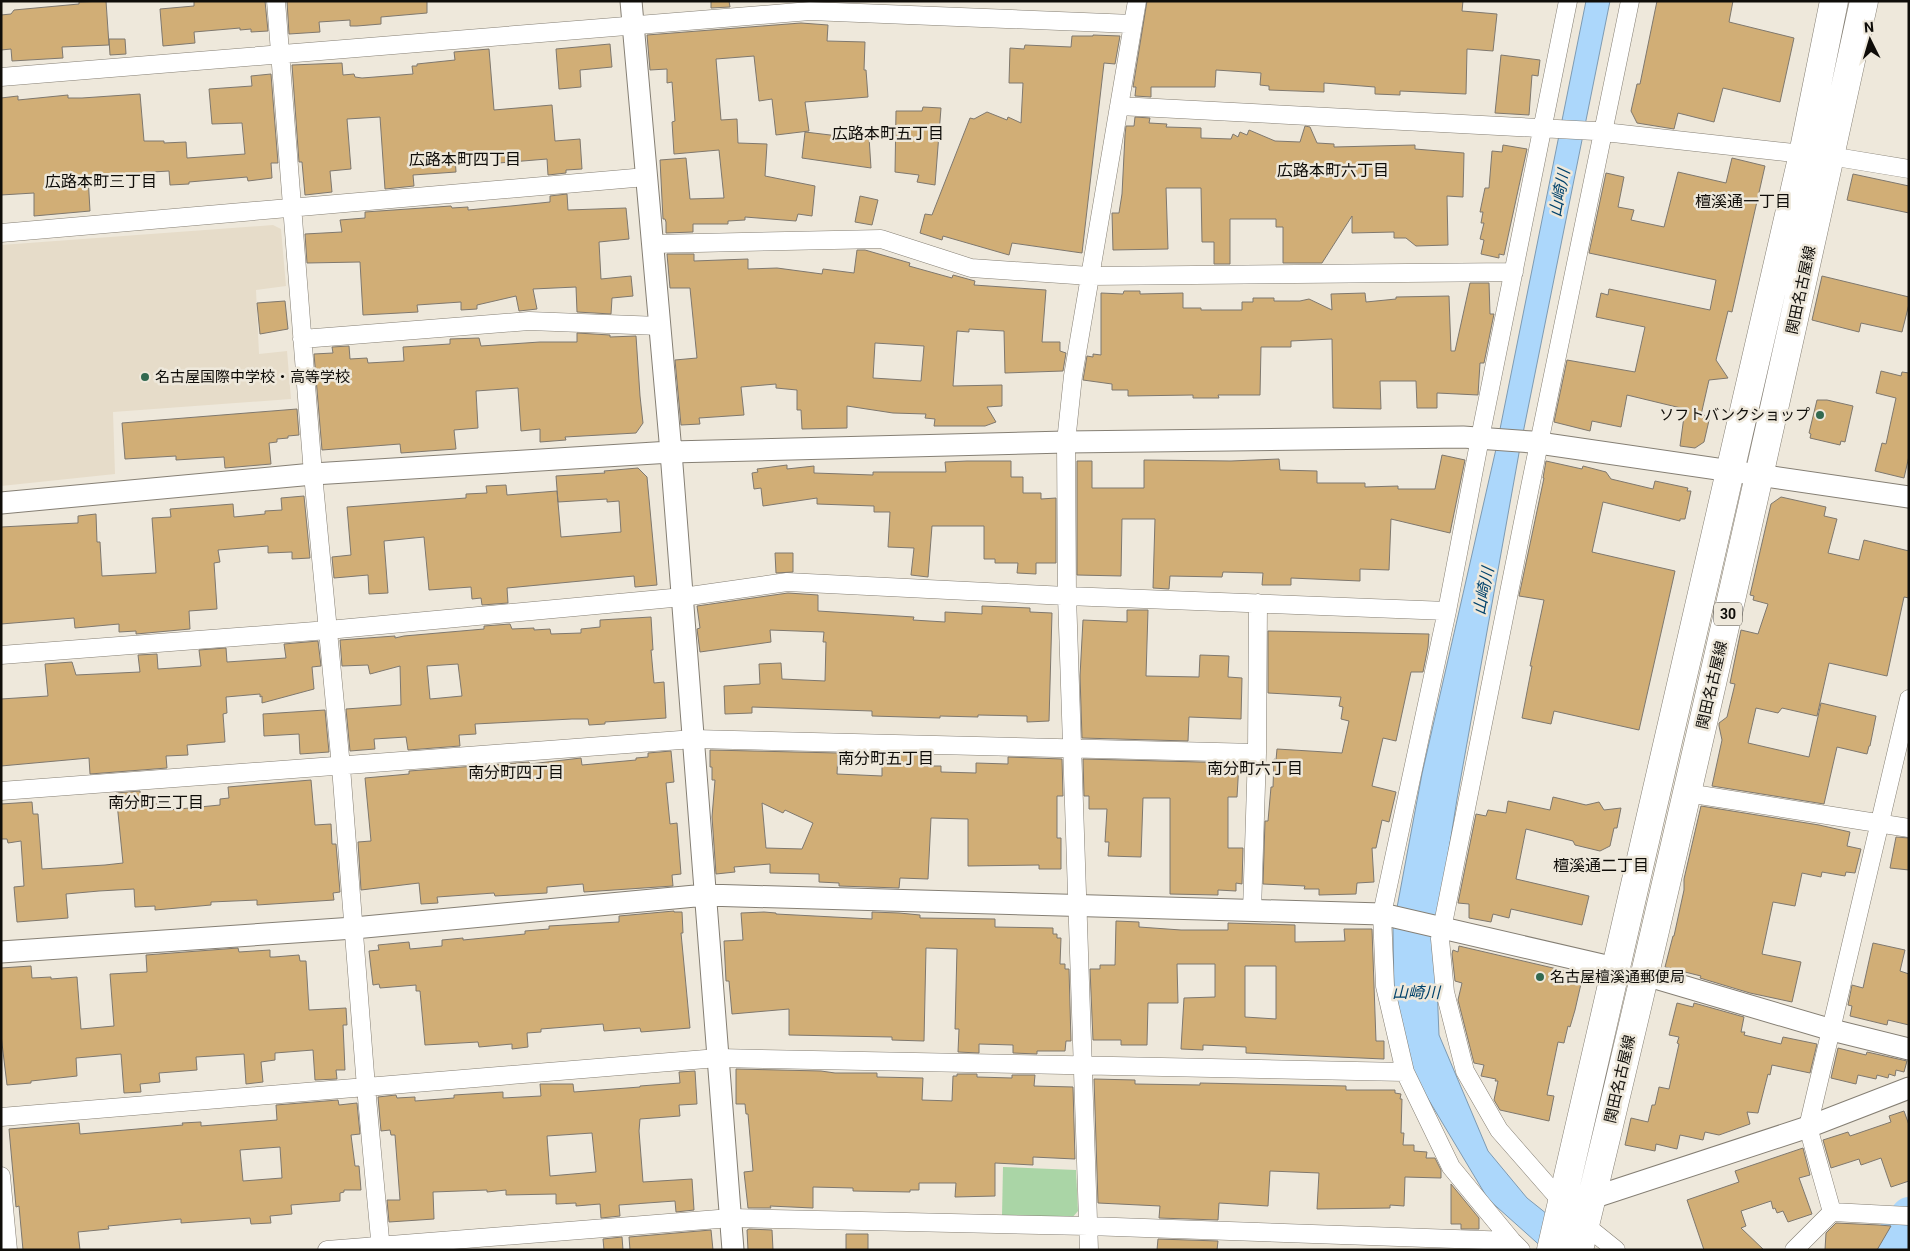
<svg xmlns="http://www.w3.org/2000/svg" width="1910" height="1251" viewBox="0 0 1910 1251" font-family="Roboto,'Noto Sans JP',sans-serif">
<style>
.built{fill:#e6dcc9}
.green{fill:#aad5a6}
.water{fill:#acd7fb;stroke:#7d9ab2}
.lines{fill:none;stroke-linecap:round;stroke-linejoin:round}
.river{stroke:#acd7fb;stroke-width:36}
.building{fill:#d1ae76;stroke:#7f786e;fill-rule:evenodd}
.minor-casing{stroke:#857f74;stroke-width:19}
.tertiary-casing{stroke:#857f74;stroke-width:23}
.primary-casing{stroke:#857f74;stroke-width:29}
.minor{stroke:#fff;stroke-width:18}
.tertiary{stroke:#fff;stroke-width:21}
.primary{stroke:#fff;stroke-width:28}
.poi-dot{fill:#326950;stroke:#eee8db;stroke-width:2}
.labels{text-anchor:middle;stroke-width:5;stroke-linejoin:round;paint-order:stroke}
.shield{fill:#eee8db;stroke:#524f48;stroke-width:1}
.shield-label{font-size:14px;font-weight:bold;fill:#0f0d09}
.street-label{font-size:15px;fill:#0f0d09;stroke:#eee8db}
.poi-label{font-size:15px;fill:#0f0d09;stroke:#eee8db;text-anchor:start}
.neighbourhood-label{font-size:16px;fill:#0f0d09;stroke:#eee8db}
.water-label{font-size:16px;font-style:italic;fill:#00426b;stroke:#eee8db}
</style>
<rect width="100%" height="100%" fill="#eee8db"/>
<path class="built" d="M273 225 281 229 286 286 256 290 259 354 287 351 291 399 113 412 115 474 1 486V245Z"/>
<path class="green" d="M1003 1167 1076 1170 1078 1211 1071 1219 1002 1216Z"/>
<path class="water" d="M1586 1H1610L1519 453 1457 799 1435 937 1439 1035 1488 1151 1527 1198 1592 1250H1545L1488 1199 1415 1077 1394 994 1393 929 1422 774 1496 449Z"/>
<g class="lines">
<path class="river" d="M1885 1250 1909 1215"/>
</g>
<path class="building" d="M106 1 109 45 62 47 63 58 12 61 11 49 1 50V15L11 14 14 10 79 4V2Z
M194 1H265L268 31 251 32V29L240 30V28L194 32 195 43 163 46 160 9 194 6Z
M287 1H427V13L381 17V24L357 26H350V20L319 22 320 32 289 34Z
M711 1H729L730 7 711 8Z
M1147 1H1463L1462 11 1497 14 1493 51 1467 49 1466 94 1400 91V95L1375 94V87L1324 83V92L1269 90V86L1260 85 1261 73 1216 70 1215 87H1151V97L1135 96 1136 87H1133Z
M1657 1H1733L1729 22 1794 38 1780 102 1723 88 1714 122 1678 113 1674 129 1637 123 1631 111 1637 84H1640Z
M801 23 828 25 827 41 865 42 864 70H866L868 97 805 102 809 131 776 135 772 99 759 101 754 56 716 59 721 120 737 119 738 143 767 144 765 176 815 186 812 216 798 214 796 221 745 217V220L728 221V224H693V232L666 233V222L665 219H663L660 160 686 158 690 199 724 198 719 150 674 154 672 122 675 121 672 82 667 83V69L650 70 647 35Z
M1093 35 1120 36 1115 64 1104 63 1082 253 1012 243 1009 255 943 236 942 240 920 233 925 214 932 215 970 118 974 119 987 112 1007 120 1008 117 1021 123 1023 83H1009L1010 48 1024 49 1025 45 1071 47 1072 36H1093Z
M109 39H125L126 54 110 55Z
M610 44 612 67 580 70 581 87 559 89 556 49Z
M489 49 494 110 552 105 555 141 580 139 582 169 566 170V173L548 175 547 159 499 163 498 154 455 157 456 172 413 175 414 186 385 189 380 117 347 119 351 169 330 171 332 192 305 195 302 162H299L292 65 342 63 343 75 354 74 355 77 362 78 413 74 412 66H417V64L455 60 454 52Z
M1501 55 1540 60 1538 76 1532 75 1529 115 1495 113Z
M271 74 278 163H271L272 178 248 181 247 177 189 182V184L170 185 169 171 88 176 90 211 34 216V193L1 195V98L18 96V100L68 95V98H82L140 94 144 141H164V143L186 142 187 158 245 154 242 123 212 124 209 89 252 86 251 76Z
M923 107 941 108 935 185 917 182 919 175 895 172 896 111H922Z
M1135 117 1150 118 1149 123 1167 124 1166 127 1201 128V138L1231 139 1233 134 1238 137 1240 132 1247 135 1249 130 1275 141 1300 142 1305 126 1310 127 1317 143 1334 144V147L1415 145V149L1464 153 1463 197 1447 196 1448 245 1416 246 1406 238H1394V232L1352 233V216L1322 263H1283V227H1276V219H1230V264H1214V242H1202L1201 188H1166L1168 249 1113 250 1112 213H1119L1122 194 1125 135 1126 126H1134Z
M805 132 847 137V134L869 137 871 168 802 158Z
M1503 145 1527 149 1504 255 1499 254V258L1481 254 1484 240 1480 239 1484 223H1481L1483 212H1480L1485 188H1489L1492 151 1502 152Z
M1732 158 1765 166 1732 312 1728 311 1716 360 1728 378 1709 380 1701 415 1710 416 1704 442 1695 448 1680 446 1685 409 1627 395 1621 427 1592 421 1590 431 1554 422 1567 360 1635 372 1645 327 1596 317 1601 293 1608 295 1609 289 1710 310 1716 280 1589 253 1606 173 1624 177 1618 207 1634 210 1631 220 1664 227 1678 172 1726 183Z
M1853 174 1909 186V213L1847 200Z
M567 194 568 210 626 208 629 239 599 242 601 279 631 276 633 296 612 298 611 314 577 312 576 287 533 289 537 309 519 311 516 296 477 305V309L461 310V302L417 305 418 312 363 315 360 262 307 263 305 234 342 232 340 220 365 218V212L451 206 452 208 468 207V210L511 206 550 202V196Z
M860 196 878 200 872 225 855 222Z
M857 250H865L910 263 909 266 952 278 953 275 975 281 974 285 1046 290 1042 342H1060V351L1066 353 1063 371 1005 373 1004 331 969 329V332L957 331 953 386 1002 385V406L987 407 996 422 985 426H934L935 419 925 418 926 414 893 413 847 406V428L802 429 801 410H797V390L776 388V384L741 387 744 415 699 418 700 424 681 425 675 360 697 358 690 288H670L667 254H694V261L748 259V269L777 268 822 274 823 269 854 273ZM875 343 924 346 921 381 873 378Z
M1822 276 1909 297V304L1902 332 1861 323 1859 332 1812 320Z
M1470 283H1489L1490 314H1494L1484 363H1480L1478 395 1437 393V408H1417L1416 381H1380L1381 409 1333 408 1332 339 1291 341V347H1261L1260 395H1218L1219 398H1193V395L1128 396V390H1112V384L1083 380 1087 356 1093 357V354L1101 355V293L1123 294 1124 291H1140V294L1183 293V308H1201V310H1242V302H1253V298H1274V301H1300L1309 299 1332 310 1331 294 1365 293 1366 302 1396 299V297L1449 296 1451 351H1455Z
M285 301 288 329 260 334 257 303Z
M577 333 610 335V337L636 336 640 396 643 423 636 433 565 437 566 440 540 442V429L521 431 518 388 476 391 478 428 454 430 456 449 401 453 400 444 322 450 314 354 333 353 332 347 349 346 350 359 367 358 368 363 404 361 403 347 450 344V339L479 338 481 346 540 342H577Z
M1881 371 1901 376 1902 372 1909 373V456L1904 478 1875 471 1882 443 1886 444 1896 398 1876 393Z
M1817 400H1827L1853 406 1845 442 1841 441 1840 445 1810 438 1811 434 1809 433Z
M297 409 299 435 288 436V438L277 439V442L269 443 271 464 225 468 224 457 176 460V456L125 459 122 423Z
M1442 455 1465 460 1450 533 1391 519 1389 570 1360 569V581L1291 578V585H1262L1263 573 1223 572 1222 577 1170 576 1169 589 1153 588 1155 519H1122L1121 576 1077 575V461H1092V488H1144V460L1231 461 1279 459 1280 470 1317 471V483H1365V487L1398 486V489H1435Z
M967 461H1011V477H1023V493H1041V499L1056 498V563H1036V574L1017 573 1018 563H995V559H984V526H932L928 577 911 575 914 548 888 547 890 512H874V506L817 504V498L763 506 761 488 754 489 752 473 758 472 757 469 787 465V469L814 466V473L873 475V472H946L945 462Z
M1546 461 1582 469 1583 466 1606 472 1611 479 1653 489 1655 481 1688 488 1687 491H1691L1685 519H1680V521L1603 502 1592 552 1675 571 1639 730 1554 711 1551 724 1522 718 1532 666H1530L1544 600 1519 596 1544 478H1543Z
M638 468 647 477 657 585 635 587 634 576 507 588 508 603 482 605 481 598 472 599 471 587 429 590 424 537 384 541 388 593 369 594 368 575 334 578 332 557 351 555 347 507 466 498V494L487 493 486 486 506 485 507 495 557 491 561 537 621 532 619 501 607 502V499L558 502 556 476 605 473 604 471Z
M304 496 310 558 292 559V552L268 553V546L218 550 220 562 214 563 217 609 189 611 190 629 136 634V631L119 632V624L75 628 74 618 1 624V527L78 523V516L96 514 97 542H100L102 576 156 573 152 518 171 517 170 509 233 504 234 517 265 514V511L282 510 281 498Z
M1781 497 1826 507 1824 516 1837 519 1828 553 1859 560 1864 540 1909 551V598L1904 597 1887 676 1829 663 1817 716 1782 708 1778 713 1756 708 1748 743 1809 757 1821 703 1876 716 1870 746H1869L1867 754 1837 747 1824 804 1712 786 1722 740 1719 726V723L1727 717 1735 684 1730 683 1741 630 1758 634 1768 604 1753 600 1754 596 1750 595 1771 504Z
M775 553H793V572L776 573Z
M788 593 818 595V611L914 617 913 620 945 622V612L982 614V606L1030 608V612L1052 613 1049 721 1027 722V716L978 715V717L940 716V718L872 716V711L752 707V713L725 714 724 686 760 684 759 664 781 663 782 679 825 681 826 642H823L824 632 770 630 771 642 700 652 697 629 700 628 697 606Z
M1127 610H1148L1146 676 1199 677 1200 655 1229 656 1228 677 1242 678 1241 719 1189 717 1188 741 1082 738 1080 676 1083 620 1127 622Z
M651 617 653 650H651L654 683 664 682 666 718 605 722V724L589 725 588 719H572L475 724 476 734 459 735 460 746 408 750 406 737 374 739 375 749 350 751 346 709 401 705 400 666 370 674 368 665 342 666 340 640 395 636V638L404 636 484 629V626L510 624 512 629 534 628V630L550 629 551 634 581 633V629L600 627V620ZM458 664 462 696 430 699 427 666Z
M1268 631 1429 634 1428 647 1423 672H1411L1396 741 1383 738 1372 786 1396 792 1389 822 1382 820 1376 848H1372L1374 882 1357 883 1356 894 1319 895V889H1304L1305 886 1263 884 1265 821H1268L1271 787H1273L1274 759 1276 760 1277 749 1342 753 1349 721 1341 719 1343 707 1339 706 1341 697 1268 693Z
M318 641 321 666 312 667 314 689 262 703V696L260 697V694L226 697 227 713 223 714 225 742 187 745 188 755 166 756 167 768 90 774 89 758 1 766V699L48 696 45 664 72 662 76 675 140 672 138 655 157 654 158 669 201 666 199 650 226 648 227 662 286 658 284 644Z
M325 710 329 752 300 754 299 734 264 736 263 714Z
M710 750 838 753 837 774 882 776V762H886V754L921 755V766H941V772L976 773V763L1008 764V757L1062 759 1063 796H1057V838H1061V869H1039V865L968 866V819L931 818 928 879 900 878 899 888 839 886V883L819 882V874L770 873V864L734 867 735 872 716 874 712 817 715 780H712V767H710ZM762 803 783 813 785 810 813 823 802 849 766 848Z
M671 751 674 782 666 783 670 824 677 823 681 874 672 875 673 886 584 892 583 884 547 887V893L495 896 494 893 437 897 438 903 421 904 419 883 361 890 358 842 371 841 365 778 409 774V771L529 762 530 764 581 758 582 765 636 760V758L648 757V753Z
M1083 759 1239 763 1237 797H1228V848H1243L1242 884 1236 883V891L1218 890V895L1170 894V798H1143L1141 857 1108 856 1109 842H1105L1107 809H1089V796H1084Z
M311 780 315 825 331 824 332 844H336L340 892 333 893 334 900 257 905V900L211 902V905L155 910V906L135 907 134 889 99 891 66 894 68 918 17 922 14 887 24 886 21 841 8 843 7 839H1V804L32 802 33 814H38L42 869 105 865 123 863 116 793 140 791 142 805 168 803 169 810 220 805V799L229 798 228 787Z
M1553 797 1586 805 1599 802 1604 810 1621 808 1617 828H1614L1610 846 1600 851 1575 845 1573 841 1526 829 1516 879 1589 896 1582 925 1511 909 1509 918 1493 914 1491 922 1469 918V904L1458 903 1476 814 1486 816 1488 810 1506 813 1508 801 1550 810Z
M1701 806 1819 825 1850 832 1847 846 1861 849 1855 873 1846 872 1845 876 1822 872 1821 877 1802 873 1795 906 1773 902 1762 954 1801 962 1792 1002 1750 993 1700 978 1701 976 1665 967 1673 936H1674L1684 890V879Z
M1896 837 1909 838V870L1890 868Z
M674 911V912H682L683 933H681L690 1028 641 1032 640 1028 604 1031 603 1024 541 1029V1032L527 1033 528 1047 512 1049V1044L479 1047 478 1042 425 1045 420 991H416V985L380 988 379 984 373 985 369 951 379 950 378 945 409 942 410 949 442 946V940L463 938V940L525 934V931L549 929V926L619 922V916Z
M764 912 776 913V914L872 919V912L899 913 920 915V918L995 919V927L1053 928V934H1057V938H1061L1060 964H1065V969H1069L1071 1041H1066L1065 1051H1037V1054L1013 1053V1045L979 1044V1053L958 1052 959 1029H955L957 949 926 948 924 1041 892 1040V1037L789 1035V1009L732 1014 729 981H726L724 941 743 940 741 913Z
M1116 921 1139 922V927L1181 930H1228V923L1295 925V942L1345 941 1344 929H1372L1376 1041H1384V1059L1246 1053V1047L1203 1045V1050L1181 1049 1184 998 1215 997V964H1177L1178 1003H1148L1147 1045H1121V1040H1093L1090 969H1100V965H1115ZM1245 966H1276V1019L1245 1017Z
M1873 943 1905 950 1900 971 1909 974V1025L1888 1020 1887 1025 1850 1016 1852 1006 1848 1005 1852 985 1863 988Z
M1459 946 1583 975 1575 1010 1570 1027 1568 1026 1564 1043 1558 1042 1547 1095 1554 1096 1549 1121 1500 1110 1494 1100 1498 1081H1495L1496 1079 1481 1076 1484 1065 1474 1063 1458 1000 1462 983 1455 981 1452 954 1453 950 1458 952Z
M238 948 239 952 270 950V957H274L299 955 300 961H306L309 1010 346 1008 347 1025H343L345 1070H336L337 1079 315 1080 313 1050 275 1053V1060L261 1062 263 1082 246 1084 244 1054 196 1057 197 1070 159 1073 160 1082 140 1084 141 1092 124 1093 121 1054 76 1058 77 1076 31 1081V1083L7 1085 1 1035V968L31 966 32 978 51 977V979L77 977 81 1029 114 1026 110 974 147 972 146 955Z
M1677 1003 1693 1007 1694 1003 1744 1017 1741 1032H1745L1744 1035 1781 1044 1783 1037 1817 1044 1810 1073 1772 1065 1770 1075 1768 1074 1758 1113 1747 1112 1750 1124 1719 1135 1705 1132 1703 1140 1680 1135 1677 1149 1656 1144 1655 1151 1625 1145 1631 1118 1648 1122 1652 1105H1655L1659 1087 1669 1089 1679 1044 1677 1043 1679 1037 1669 1035Z
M1838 1048 1866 1055 1867 1052 1907 1061 1904 1072 1896 1070 1895 1076 1889 1074 1888 1078 1877 1075 1876 1079 1858 1075 1856 1084 1831 1078Z
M736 1069 821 1071 835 1073H877V1077L923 1078 922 1100 952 1101 953 1076H957V1074H977V1077L1012 1078V1075H1035L1034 1086 1073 1087 1075 1159 1033 1157V1165L995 1163V1196L955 1197 956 1183H919V1190H910V1192L853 1191V1188L813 1187V1208L770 1206 771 1208H748L744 1172 753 1171 748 1114H746L745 1104H736Z
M695 1071 697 1104 679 1105 680 1116 640 1119 639 1131 643 1182 692 1179 694 1210 676 1212 675 1201 619 1205 620 1216 601 1218 600 1204 576 1206V1203L556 1204V1194L506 1195V1190L487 1192V1190L433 1192 434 1219 389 1222 387 1200H400L395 1135H391L390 1130 381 1131 378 1097 396 1095 397 1098 415 1097V1101L454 1098V1095L503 1092V1098L541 1096 540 1084H573L574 1092 640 1087V1086L680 1083 679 1072ZM592 1133 596 1172 550 1176 547 1136Z
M1094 1079 1135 1080V1084L1200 1085V1083L1346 1086V1090H1395V1093L1401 1094 1400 1099H1402L1401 1133H1404L1403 1145H1414V1151L1427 1152 1426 1158H1435L1441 1170V1178L1405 1177 1404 1206 1390 1205V1208L1317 1209 1319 1173 1270 1171 1268 1206 1219 1203 1218 1220 1159 1218 1160 1206 1098 1203Z
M338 1100 339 1105 357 1103 360 1134 351 1135 355 1166H359L361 1190H344V1192L340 1193V1201L291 1205 292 1214 270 1216 271 1223 251 1224 250 1218 181 1223V1219L119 1225 108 1226 109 1229 78 1232 80 1250H23L19 1206 16 1207 9 1129 79 1123 80 1134 183 1125 182 1123 201 1122V1126L277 1120 276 1105ZM280 1147 282 1178 243 1181 240 1150Z
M1904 1111 1909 1125V1181L1891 1187 1881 1158 1861 1165 1859 1159 1831 1168 1823 1140 1848 1132 1850 1136 1891 1122 1889 1116Z
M1803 1148 1810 1175 1799 1178 1812 1214 1788 1222 1783 1211 1777 1213 1775 1208 1773 1209 1771 1201 1741 1211 1746 1226 1741 1228 1764 1250H1704L1687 1200 1739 1182 1735 1171Z
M1451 1184 1479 1218V1229H1461V1224H1451Z
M1836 1223 1879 1225 1891 1226 1877 1250H1825L1826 1233Z
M749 1229 772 1230 773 1250H748L747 1230Z
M711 1230 713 1250H630L629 1237Z
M846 1234H868V1250H846Z
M622 1237 623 1250H604L603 1239Z
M1158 1239 1218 1241 1217 1250H1157Z"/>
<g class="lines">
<g class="minor-casing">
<path id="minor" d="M276 1 313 474 341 767 366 1087 381 1250
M1 77 810 11 1133 24
M1119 106 1595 131 1803 154
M1830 156 1909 169
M1 233 646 177
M652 244 881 239 971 268 1090 276 1514 272
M302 339 529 321 660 326
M1 655 328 630 683 597 787 582 1067 596 1447 611
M1 791 694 739 1257 753
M1687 793 1909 828
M1252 911 1257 753 1258 603
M1 1117 718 1058 1405 1072
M1 1176 8 1250
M1562 1202 1499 1130 1465 1071 1445 992 1440 939 1530 487 1630 1
M1832 1212 1909 1216
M1585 1225 1616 1250
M327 1250 731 1218 1088 1226 1512 1241
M1089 1250 1067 596 1066 442 1073 376 1137 1
M1521 1250 1512 1241 1451 1167 1405 1072 1385 986 1382 914 1447 611 1480 438 1568 1
M1794 1250 1832 1212 1808 1127 1909 699"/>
</g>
<g class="tertiary-casing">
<path id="tertiary" d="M631 1 671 452 733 1250
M1 503 313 474 671 452 1066 442 1463 437 1532 442 1909 497
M1 952 354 928 706 895 1382 914 1615 968
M1645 975 1832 1030 1909 1049
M1592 1198 1808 1127 1909 1088"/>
</g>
<g class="primary-casing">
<path id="primary" d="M1551 1250 1803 154 1834 1
M1579 1250C1680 835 1773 418 1864 1"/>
</g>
<use href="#minor" class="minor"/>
<use href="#tertiary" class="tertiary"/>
<use href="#primary" class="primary"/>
</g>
<g class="poi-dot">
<circle cx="145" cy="377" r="5"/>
<circle cx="1820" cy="415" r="5"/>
<circle cx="1540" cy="977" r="5"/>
</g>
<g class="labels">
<rect class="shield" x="1714" y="602.5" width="28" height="23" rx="4"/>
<g class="shield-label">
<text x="1728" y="619">30</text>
</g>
<g class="street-label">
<text transform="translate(1801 290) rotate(-78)" y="5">関田名古屋線</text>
<text transform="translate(1712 685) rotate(-77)" y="5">関田名古屋線</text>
<text transform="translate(1620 1079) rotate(-77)" y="5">関田名古屋線</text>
</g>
<g class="poi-label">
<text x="155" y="382">名古屋国際中学校・高等学校</text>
<text x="1810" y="420" text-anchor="end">ソフトバンクショップ</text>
<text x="1550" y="982">名古屋檀溪通郵便局</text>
</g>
<g class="neighbourhood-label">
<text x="888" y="139">広路本町五丁目</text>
<text x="465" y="165">広路本町四丁目</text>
<text x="1333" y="176">広路本町六丁目</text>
<text x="101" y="187">広路本町三丁目</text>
<text x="1743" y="207">檀溪通一丁目</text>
<text x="886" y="764">南分町五丁目</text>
<text x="1255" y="774">南分町六丁目</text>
<text x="516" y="778">南分町四丁目</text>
<text x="156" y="808">南分町三丁目</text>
<text x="1601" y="871">檀溪通二丁目</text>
</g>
<g class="water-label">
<text transform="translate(1559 193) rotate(-79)" y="6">山崎川</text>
<text transform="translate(1483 591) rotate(-79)" y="6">山崎川</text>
<text x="1416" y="998">山崎川</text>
</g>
</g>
<rect width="1910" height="1251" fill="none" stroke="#0f0d09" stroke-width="5"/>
<g transform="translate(1870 40) rotate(355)" stroke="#eee8db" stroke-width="4" paint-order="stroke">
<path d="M0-4L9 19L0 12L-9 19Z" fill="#0f0d09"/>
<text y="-8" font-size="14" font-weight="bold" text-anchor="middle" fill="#0f0d09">N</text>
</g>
</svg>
